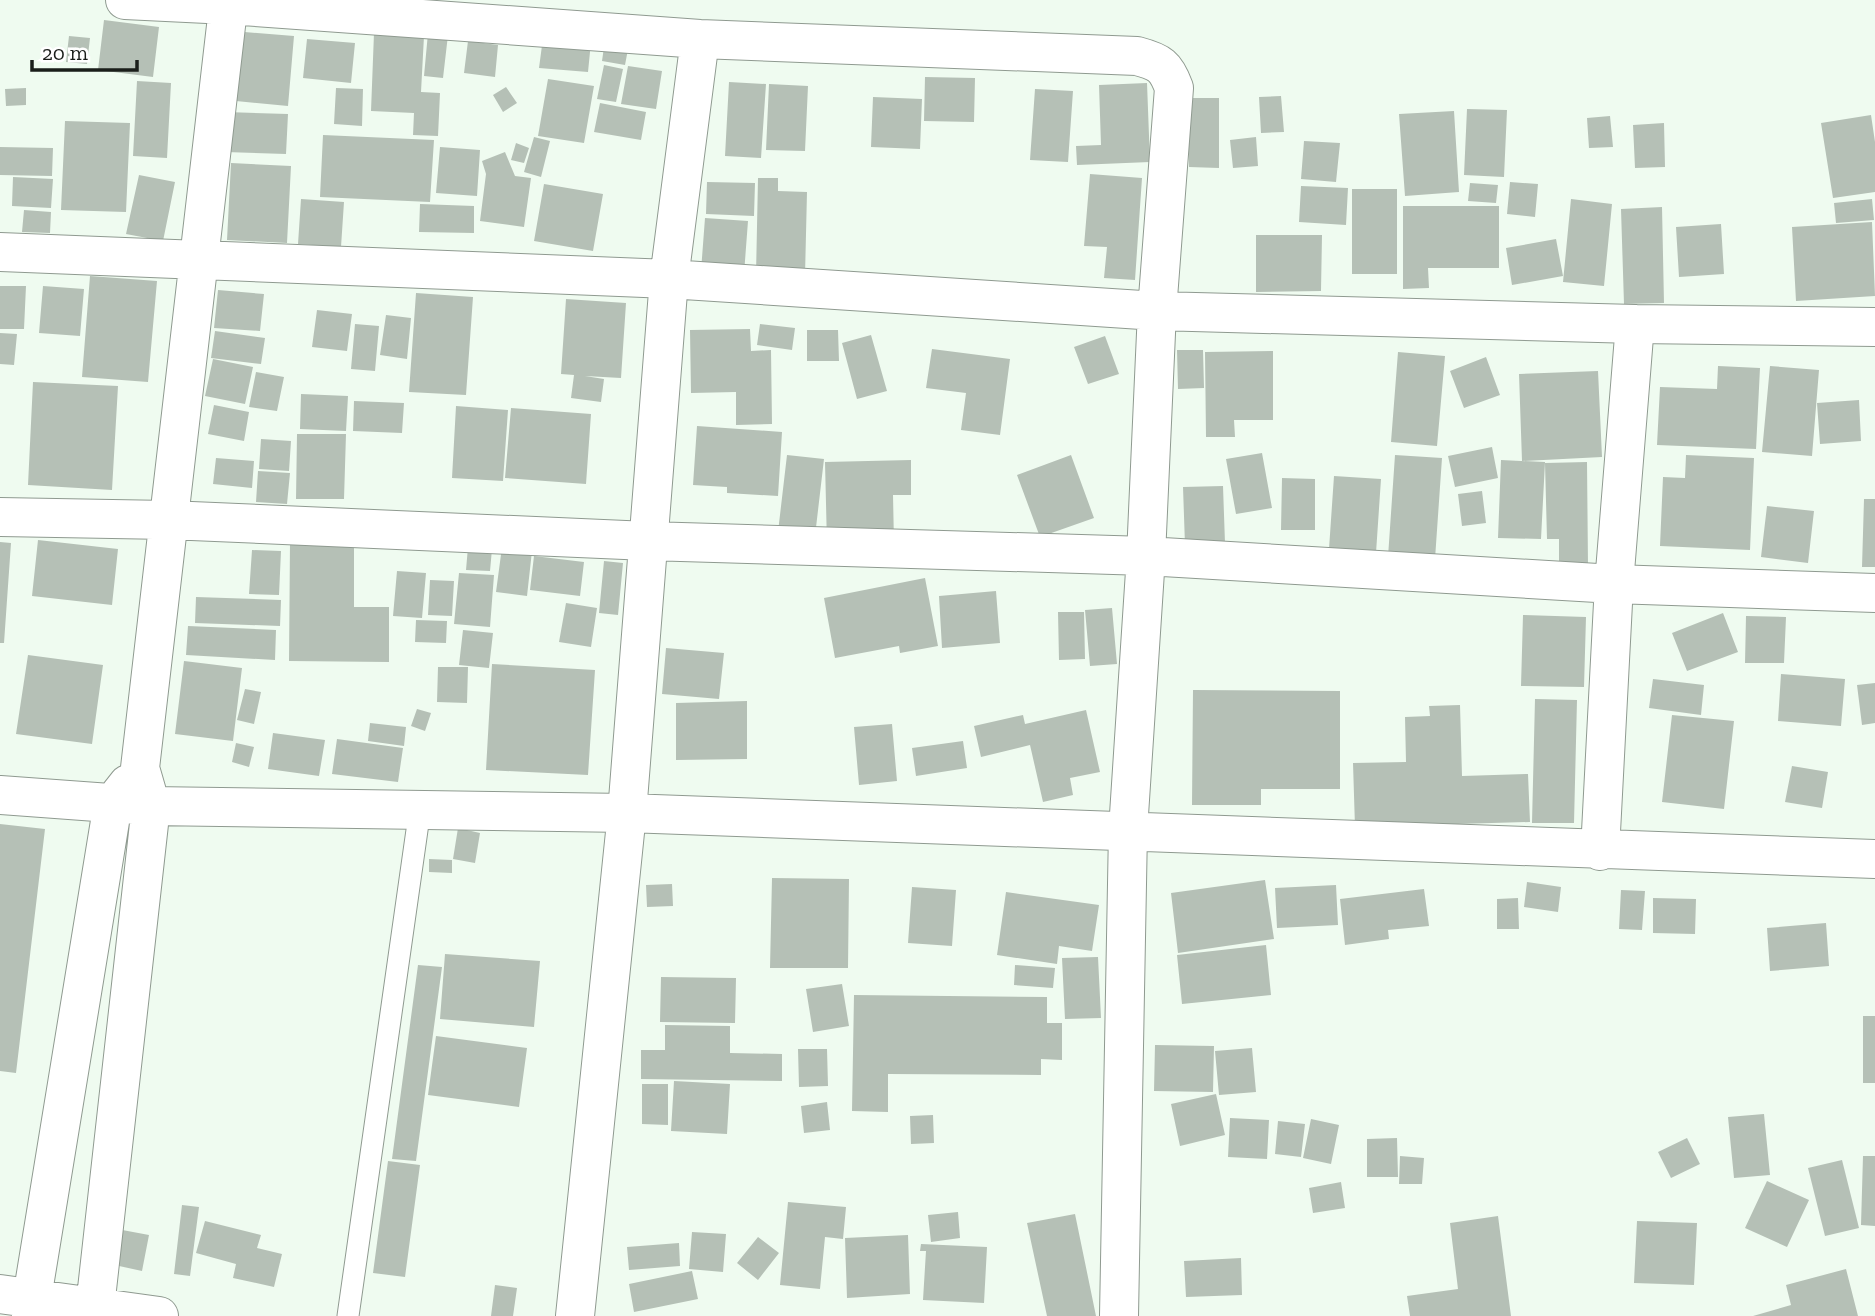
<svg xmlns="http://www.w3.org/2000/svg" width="1875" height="1316" viewBox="0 0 1875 1316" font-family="'Zilla Slab',serif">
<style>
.building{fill:#b5c0b6}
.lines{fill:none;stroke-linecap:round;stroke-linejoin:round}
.lane-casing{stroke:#8f9a90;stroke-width:23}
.street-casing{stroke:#8f9a90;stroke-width:40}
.lane{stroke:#fff;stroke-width:21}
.street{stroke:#fff;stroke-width:38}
</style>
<rect width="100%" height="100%" fill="#effbf0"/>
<path class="building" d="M104 20 159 27 153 77 98 70Z
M233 31 294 36 288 106 226 100Z
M374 33 424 36 421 92 440 93 438 136 413 135 414 113 371 111Z
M428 33 448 35 443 78 424 76Z
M69 36 90 38 87 64 66 62Z
M543 38 591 42 588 72 539 68Z
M307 39 355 43 351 83 303 78Z
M605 40 629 44 625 65 602 61Z
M468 41 498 45 495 77 464 73Z
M604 65 623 69 616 102 597 99Z
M628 66 662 71 656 109 621 104Z
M925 77 975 78 974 122 924 121Z
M548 79 594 86 584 143 538 136Z
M137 81 171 83 167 158 133 156Z
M729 82 766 84 761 158 725 156Z
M1147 83 1150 162 1077 165 1076 146 1101 145 1099 85Z
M769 84 808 86 805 151 766 150Z
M506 87 517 103 503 112 493 95Z
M26 88V105L6 106 5 89Z
M336 88 363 89 362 126 334 124Z
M1035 89 1073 91 1068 162 1030 160Z
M1281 96 1284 132 1261 133 1259 97Z
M873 97 922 99 920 149 871 147Z
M1188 98H1219V168L1189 167Z
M600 103 646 112 641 140 594 132Z
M1467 109 1507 110 1504 177 1464 175Z
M1454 111 1459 192 1405 196 1399 114Z
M226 112 288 114 286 154 225 152Z
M1871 115 1875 142V192L1833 198 1821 123Z
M1610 116 1613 147 1589 148 1587 118Z
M65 121 130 123 126 212 61 210Z
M1664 123 1665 167 1635 168 1633 125Z
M323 135 434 140 430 202 320 197Z
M534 137 550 141 541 177 524 172Z
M1256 137 1258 166 1233 168 1230 140Z
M1304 141 1340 143 1336 182 1301 179Z
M516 143 529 148 524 163 511 160Z
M0 147 53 148 52 176 0 175Z
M440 147 480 150 477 196 436 193Z
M505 152 515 176 531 178 524 227 480 221 486 174 482 161Z
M231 163 291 166 287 243 227 240Z
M1090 174 1142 178 1135 280 1104 278 1107 247 1084 246Z
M139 175 175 182 163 241 126 234Z
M13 177 53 179 51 208 12 206Z
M758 178H778V191L807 192 805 276 756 275Z
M707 182 755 183 754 216 706 214Z
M1510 182 1538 184 1535 217 1507 214Z
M1470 183 1498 185 1496 203 1468 201Z
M544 184 603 194 593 251 534 241Z
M1301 186 1348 188 1346 225 1299 222Z
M1352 189H1397V274H1352Z
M301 199 344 202 341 247 298 244Z
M1571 199 1612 204 1604 286 1563 282Z
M1872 199 1874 220 1836 223 1834 203Z
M420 204 474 206V233L419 232Z
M1403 206H1499V268H1428L1429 288 1403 289Z
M1662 207 1664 303 1624 304 1621 209Z
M24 210 51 212 50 233 22 232Z
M705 218 748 221 744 274 701 271Z
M1872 222 1875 296 1796 301 1792 227Z
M1721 224 1724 274 1679 277 1676 227Z
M1256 235H1322L1321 291 1256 292Z
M1556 239 1563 276 1512 285 1506 248Z
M90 276 157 281 148 382 82 377Z
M0 286H26L24 329H0Z
M43 286 84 289 80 336 39 333Z
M218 290 264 294 260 331 214 328Z
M416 293 473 297 466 395 409 392Z
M566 299 626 303 621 378 585 376 604 379 601 402 571 398 574 375 561 374Z
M317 310 352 314 347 351 312 347Z
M386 315 411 318 407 359 380 355Z
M355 324 379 326 375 371 351 369Z
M760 324 795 328 792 350 757 345Z
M750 329 751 351 771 350 772 424 736 425V392L691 393 690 330Z
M807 330H838L839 361H807Z
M215 331 265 338 261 364 211 358Z
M0 333 17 334 14 365 0 364Z
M871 335 887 391 857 399 842 343Z
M1105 336 1119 374 1088 384 1074 347Z
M932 349 1010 359 1000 435 961 430 966 393 926 388Z
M1177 350H1203L1204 388 1178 389Z
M1273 351V420H1234L1235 437H1206L1205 352Z
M1398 352 1445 356 1437 446 1391 442Z
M1486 357 1500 395 1464 408 1450 371Z
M213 359 253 367 245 404 205 396Z
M1718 366 1760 368 1756 449 1657 445 1660 387 1717 389Z
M1770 366 1819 370 1812 456 1762 452Z
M1598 371 1602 457 1522 461 1519 374Z
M256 372 284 377 277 411 249 407Z
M33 382 118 386 112 490 28 485Z
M301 394 348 396 346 431 300 429Z
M1859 400 1861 441 1820 444 1817 403Z
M354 401 404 403 402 433 353 431Z
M214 405 249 412 244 441 208 434Z
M456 406 508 410 503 481 452 478Z
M511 408 591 414 586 484 505 478Z
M697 426 782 432 778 496 727 493V487L693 485Z
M297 434H346L344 499H296Z
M261 439 291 441 289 471 259 469Z
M1492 447 1498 478 1455 487 1448 456Z
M1262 453 1272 508 1236 514 1226 459Z
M787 455 824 459 815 536 778 532Z
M1071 455 1094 518 1040 537 1017 475Z
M1395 455 1442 458 1435 559 1388 557Z
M1686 455 1754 458 1750 550 1660 546 1663 477 1685 478Z
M216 458 254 461 252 488 213 484Z
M911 460V495H893L894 543 827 545 825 462Z
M1501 460 1545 462 1541 539 1498 538Z
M1587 462 1588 565 1559 566V539H1547L1545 463Z
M258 471 290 473 287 504 256 502Z
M1334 476 1381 479 1376 553 1329 549Z
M1282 478 1315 479V530H1281Z
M1223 486 1225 543 1185 545 1183 487Z
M1482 491 1486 523 1462 526 1458 494Z
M1864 499H1875V567H1862Z
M1767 506 1814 511 1808 563 1761 557Z
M38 540 118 549 112 605 32 596Z
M0 542 11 543 4 643H0Z
M290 542H354V607H389V662L289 661Z
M468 547 492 549 490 571 466 570Z
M502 547 532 551 527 596 496 592Z
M252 550 281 551 279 595 249 594Z
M534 556 584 562 580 596 530 590Z
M604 561 623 563 618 615 599 613Z
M397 571 426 573 422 618 393 616Z
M459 573 494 575 490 627 454 624Z
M925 578 938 646 900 653 899 646 835 658 824 598Z
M430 580 454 581 452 616 428 615Z
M996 591 1000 643 942 648 939 596Z
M196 597 281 600 280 626 195 623Z
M566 603 597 608 591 647 559 642Z
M1112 608 1117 664 1090 666 1085 610Z
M1058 612H1084L1085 659 1059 660Z
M1723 613 1738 652 1687 671 1672 633Z
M1523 615 1586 617 1584 687 1521 686Z
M1746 616 1786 617 1784 663H1745Z
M416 620 447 621 446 643 415 642Z
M188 626 276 630 275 660 186 655Z
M463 630 493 633 489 668 459 665Z
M666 648 724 653 719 699 662 694Z
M28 655 103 665 92 744 16 734Z
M184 661 242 668 233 741 175 734Z
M492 664 595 670 588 775 486 770Z
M438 667H468L467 703 437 702Z
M1781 674 1845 679 1841 726 1778 721Z
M1653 679 1704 685 1701 715 1649 708Z
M1875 683V723L1862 725 1857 685Z
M245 689 261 692 254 724 237 720Z
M1193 690 1340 691V789H1261V805H1192Z
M1535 699 1577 700 1574 823H1532Z
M747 701V759L676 760V703Z
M1460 705 1462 776 1528 774 1530 822 1355 827 1353 763 1406 762 1405 717 1430 716 1429 706Z
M417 709 431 713 425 731 411 726Z
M1086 710 1100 772 1070 778 1073 795 1043 802 1030 745 981 757 974 726 1023 715 1025 724Z
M1672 715 1734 721 1724 809 1662 802Z
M370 723 406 727 404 746 368 741Z
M892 724 897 781 859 785 854 727Z
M273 733 325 740 319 776 268 769Z
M337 739 403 748 398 782 332 774Z
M963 741 967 768 916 776 912 748Z
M236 743 254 747 249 767 232 762Z
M1792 766 1828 772 1822 808 1785 802Z
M0 824 45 829 16 1073 0 1071Z
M458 828 480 833 475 863 453 859Z
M429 859 452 860V873L429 872Z
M772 878 849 879 848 968H770Z
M1265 880 1274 939 1178 953 1171 893Z
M1527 882 1561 887 1558 912 1524 907Z
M672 884 673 906 647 907 646 885Z
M1336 885 1338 925 1277 928 1275 888Z
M912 887 956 890 952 946 908 943Z
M1424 889 1429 926 1388 930 1389 939 1345 945 1340 899Z
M1621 890 1645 891 1642 930 1619 929Z
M1006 892 1099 905 1092 951 1059 946 1057 964 997 955Z
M1518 898 1519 929H1497V899Z
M1653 898 1696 899 1695 934 1653 933Z
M1826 923 1829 966 1770 971 1767 928Z
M1266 945 1271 995 1182 1004 1177 955Z
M445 954 540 961 534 1027 440 1019Z
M1098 957 1101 1018 1065 1019 1062 958Z
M418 965 442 967 416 1161 392 1159Z
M1015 965 1055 968 1053 988 1014 985Z
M661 977 736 978 735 1023 660 1022Z
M842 984 849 1026 813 1032 806 989Z
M854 995 1047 997V1023H1062V1060L1041 1059V1075L888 1074V1112L852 1111Z
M1863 1016H1875V1083H1863Z
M665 1025 730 1026V1053L782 1054V1081L641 1079V1050H665Z
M436 1036 527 1048 519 1107 428 1095Z
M1155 1045 1214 1046 1213 1092 1154 1091Z
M1252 1048 1256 1092 1219 1095 1215 1051Z
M798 1049H827L828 1086 799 1087Z
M674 1081 730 1084 727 1134 671 1131Z
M642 1084H668V1125L642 1124Z
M1216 1094 1225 1135 1180 1146 1171 1104Z
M827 1102 830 1130 804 1133 801 1106Z
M1764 1114 1770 1175 1734 1178 1728 1117Z
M933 1115 934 1143 911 1144 910 1116Z
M1230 1118 1269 1120 1267 1159 1228 1157Z
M1311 1119 1339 1125 1331 1164 1303 1158Z
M1278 1121 1305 1124 1301 1157 1275 1154Z
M1397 1138 1398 1177H1367V1139Z
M1687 1138 1700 1164 1671 1178 1658 1152Z
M1400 1156 1424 1158 1422 1184H1399Z
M1863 1156H1875V1226L1861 1225Z
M1842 1160 1859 1228 1825 1236 1808 1168Z
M388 1161 420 1165 405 1277 373 1273Z
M1767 1181 1809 1200 1787 1247 1745 1228Z
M1341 1182 1345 1208 1313 1213 1309 1188Z
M788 1202 846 1207 843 1239 825 1237 820 1289 780 1285Z
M182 1205 199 1207 190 1276 174 1274Z
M958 1212 960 1238 931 1242 928 1215Z
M1075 1214 1096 1316H1047L1027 1223Z
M1498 1216 1511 1316H1410L1407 1296 1458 1289 1450 1223Z
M205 1221 261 1235 257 1248 282 1254 274 1287 233 1278 236 1264 196 1253Z
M1637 1221 1697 1223 1694 1285 1634 1283Z
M117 1229 149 1235 142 1271 110 1264Z
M692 1232 726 1234 723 1272 689 1269Z
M908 1235 910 1294 847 1298 845 1238Z
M758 1237 779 1253 758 1280 737 1263Z
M679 1243 680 1266 629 1270 627 1247Z
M921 1244 987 1247 984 1303 923 1300 926 1251H920Z
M1241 1258 1242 1295 1186 1297 1184 1261Z
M1846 1269 1858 1316H1753L1791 1305 1786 1285Z
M692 1271 698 1299 634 1312 629 1284Z
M495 1285 517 1288 513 1316H491Z"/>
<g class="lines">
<g class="lane-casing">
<path id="lane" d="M348 1316 420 809"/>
</g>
<g class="street-casing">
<path id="street" d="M125 0 228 5 700 39 1137 56C1160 62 1166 66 1174 88L1157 311 1146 556 1128 830 1119 1316
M0 252 669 279 1157 311 1635 324 1875 327
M0 517 168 520 648 541 1146 556 1614 584 1875 593
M0 795 151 806 627 813 1875 859
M1600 851 1614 584 1635 324
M0 1294 159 1316
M31 1316 32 1298 113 803 128 784
M94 1316 151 806 140 768 229 0
M575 1316 627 813 669 279 700 39"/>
</g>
<use href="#lane" class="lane"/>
<use href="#street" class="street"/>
</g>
<path d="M32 60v10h105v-10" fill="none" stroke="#1a1e1a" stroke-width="3.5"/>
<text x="42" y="60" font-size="21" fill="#1a1e1a" stroke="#ffffff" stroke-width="5" paint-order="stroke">20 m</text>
</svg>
